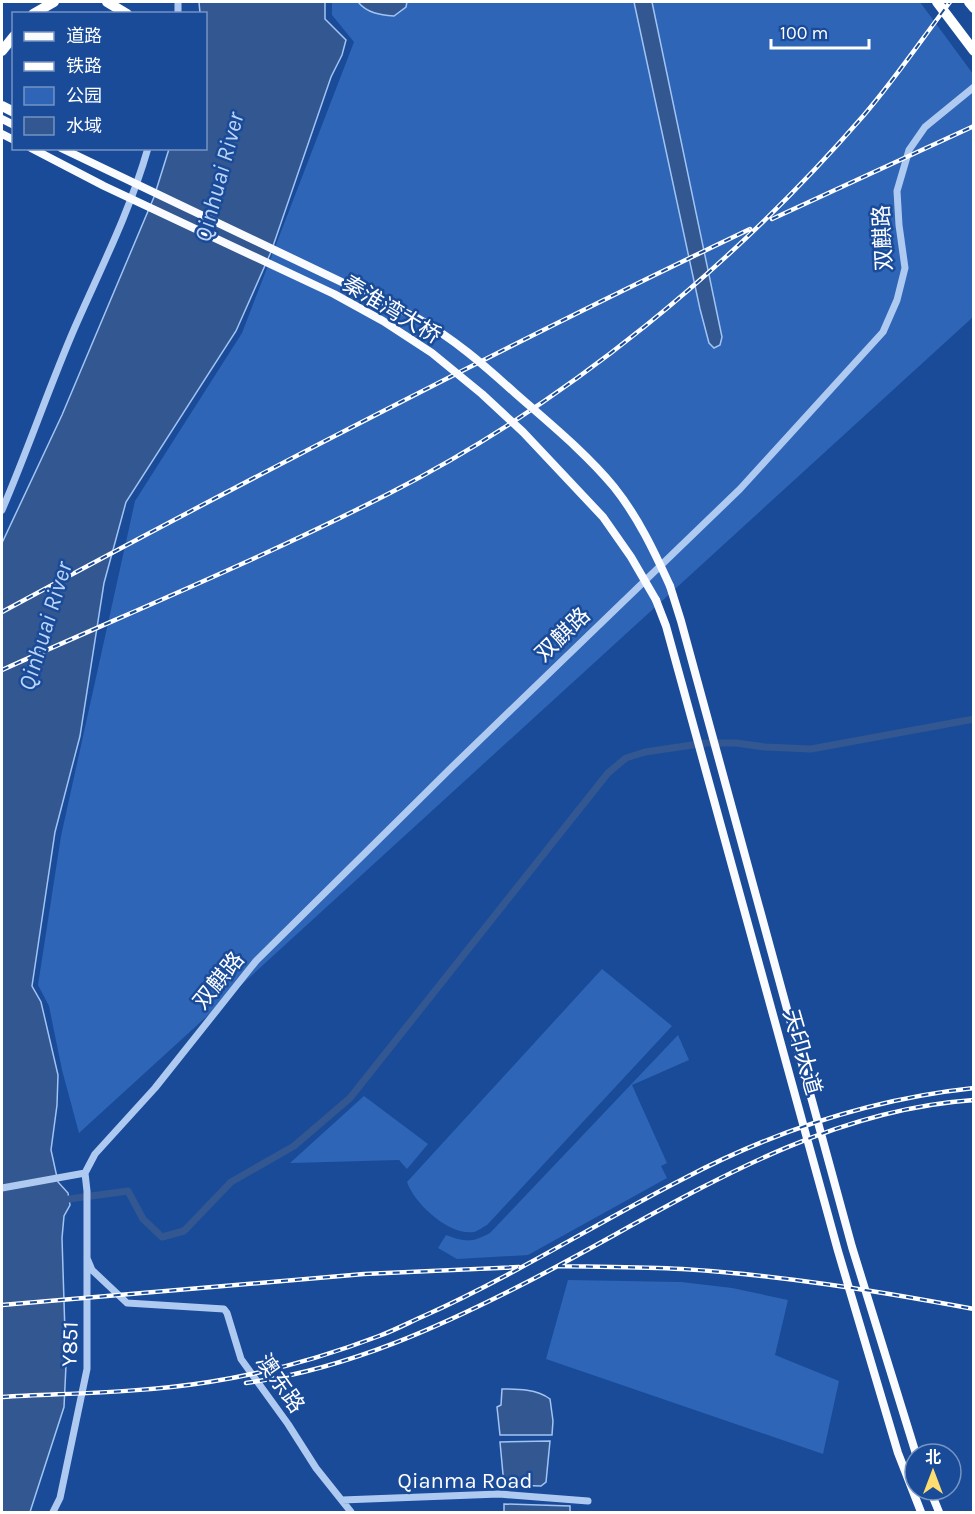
<svg xmlns="http://www.w3.org/2000/svg" width="975" height="1514" viewBox="0 0 975 1514" font-family="Karla,'Noto Sans SC',sans-serif">
<style>
.green{fill:#2e65b7}
.water{fill:#335791;stroke:#a2c4f3;stroke-width:1.5}
.lines{fill:none;stroke-linecap:round;stroke-linejoin:round}
.canal{stroke:#335791;stroke-width:7}
.minor{stroke:#afcaf1;stroke-width:7}
.major{stroke:#f9fbff;stroke-width:8}
.highway{stroke:#fff;stroke-width:10}
.rail-casing{stroke:#fff;stroke-width:4.5}
.rail{stroke:#1a4b99;stroke-width:2;stroke-dasharray:7;stroke-linecap:butt}
.major-bridge{stroke:#f9fbff;stroke-width:8}
.labels{text-anchor:middle;stroke-width:5;stroke-linejoin:round;paint-order:stroke}
.street-label{font-size:22px;fill:#fff;stroke:#1a4b99}
.water-label{font-size:24px;font-style:italic;fill:#bcd4f7;stroke:#1a4b99}
</style>
<rect width="100%" height="100%" fill="#1a4b99"/>
<path class="green" d="M332 2H920L973 74V317L79 1133 62 1070 49 1006 38 985 61 836 135 501 242 333 354 42 332 15Z
M602 969 672 1026 487 1225C483 1227 478 1231 474 1232 449 1236 414 1203 407 1182Z
M678 1035 689 1060 632 1085 667 1163 661 1166 667 1178 528 1255 457 1259 438 1248 446 1235C465 1242 472 1243 490 1233Z
M364 1096 428 1144 407 1169 399 1160 290 1163Z
M568 1280 681 1282 732 1288 788 1300 775 1355 839 1381 823 1454 546 1359Z"/>
<path class="water" d="M199 2H325V19L346 40 342 55 331 77 271 252 236 331 126 502 104 583 80 736 55 832 32 986 41 1002 58 1075 57 1105 51 1150 58 1182 68 1193 70 1205 64 1216 62 1238 66 1365 64 1407 30 1512H2V543L62 415 154 197 169 149 206 148V14L200 13Z
M358 2H407L406 7 394 16C380 15 367 13 358 2Z
M634 2H652L722 337 720 345 714 348 709 343 700 309Z
M502 1389C518 1389 537 1389 550 1399L553 1421 552 1435H500L497 1407 501 1405Z
M550 1441 546 1482 541 1486 504 1485 500 1442Z
M504 1504 570 1506V1512H504Z"/>
<g class="lines">
<path class="canal" d="M69 1199 128 1191 143 1219 162 1237 184 1231 231 1182 294 1146 350 1098 608 773 626 758 645 752 706 743H736L765 747 811 749 974 719"/>
<path class="minor" d="M178 14V2
M2 510C28 450 49 387 75 327 101 268 130 211 148 148
M85 1173 95 1154 155 1088 256 961 453 766 740 489 883 332 897 300 905 268 899 225 897 191 909 150 925 127 974 87
M2 1188 85 1173
M87 1258 92 1270 127 1303 224 1309 227 1313 241 1359 288 1424 316 1468 351 1512
M342 1500 499 1494 588 1501
M53 1512 60 1498 87 1369V1191L85 1173"/>
<path class="major" d="M2 119 14 125
M2 134 14 140
M670 586 681 621 852 1247 916 1454
M656 600 666 626 838 1251 898 1453 921 1512
M930 1490 939 1512"/>
<path class="highway" d="M107 2 127 14
M937 2 974 51
M969 2 974 8
M33 14 54 2
M2 51 14 36
M2 106 14 112"/>
<g class="rail-casing">
<path id="rail" d="M772 219 974 126
M2 612C248 479 497 350 750 229
M2 670C131 612 263 558 390 493 568 402 733 266 864 115 895 79 922 39 950 2
M558 1266C599 1267 641 1267 682 1269 780 1275 877 1291 974 1309
M2 1305 364 1274 519 1267
M246 1383C349 1369 444 1325 535 1278 675 1205 811 1111 974 1100
M2 1397C70 1393 140 1393 209 1382 267 1373 324 1357 379 1336 395 1330 410 1322 426 1315 515 1275 597 1223 683 1179 774 1131 872 1099 974 1088"/>
</g>
<use href="#rail" class="rail"/>
<path class="major-bridge" d="M31 148 104 186 334 294 383 321 432 353 482 394 523 432 603 517 631 557 656 600
M61 148 417 318C453 338 484 365 515 393 549 423 585 452 614 487 638 517 654 551 670 586"/>
</g>
<g class="labels">
<g class="street-label">
<text transform="translate(882 238) rotate(-93)" y="8">双麒路</text>
<text transform="translate(392 309) rotate(31)" y="8">秦淮湾大桥</text>
<text transform="translate(562 634) rotate(-44)" y="8">双麒路</text>
<text transform="translate(218 980) rotate(-51)" y="8">双麒路</text>
<text transform="translate(803 1052) rotate(74)" y="8">天印大道</text>
<text transform="translate(69 1344) rotate(-88)" y="8">Y851</text>
<text transform="translate(281 1383) rotate(55)" y="8">澳东路</text>
<text x="465" y="1488">Qianma Road</text>
</g>
<g class="water-label">
<text transform="translate(219 177) rotate(-75)" y="8">Qinhuai River</text>
<text transform="translate(45 626) rotate(-73)" y="8">Qinhuai River</text>
</g>
</g>
<rect width="975" height="1514" fill="none" stroke="#ffffff" stroke-width="6"/>
<rect x="12" y="12" width="195" height="138" fill="#1a4b99" stroke="#7693c2" stroke-width="1.5"/>
<rect x="24" y="32" width="30" height="9" fill="#f9fbff" stroke="#7693c2" stroke-width="1.5"/>
<text x="66" y="42" font-size="18" fill="#ffffff">道路</text>
<rect x="24" y="62" width="30" height="9" fill="#ffffff" stroke="#7693c2" stroke-width="1.5"/>
<text x="66" y="72" font-size="18" fill="#ffffff">铁路</text>
<rect x="24" y="87" width="30" height="18" fill="#2e65b7" stroke="#7693c2" stroke-width="1.5"/>
<text x="66" y="102" font-size="18" fill="#ffffff">公园</text>
<rect x="24" y="117" width="30" height="18" fill="#335791" stroke="#7693c2" stroke-width="1.5"/>
<text x="66" y="132" font-size="18" fill="#ffffff">水域</text>
<g transform="translate(933 1472)"><circle r="28" fill="#1a4b99" stroke="#7693c2" stroke-width="1.5"/>
<path d="M0-4.5L10 22L0 15L-10 22Z" fill="#ffdc6f"/>
<text y="-9" font-size="16" font-weight="bold" text-anchor="middle" fill="#ffffff">北</text>
</g>
<path d="M771 39v9h98v-9" fill="none" stroke="#ffffff" stroke-width="3"/>
<text x="780" y="39" font-size="18" fill="#ffffff" stroke="#1a4b99" stroke-width="4.5" paint-order="stroke">100 m</text>
</svg>
